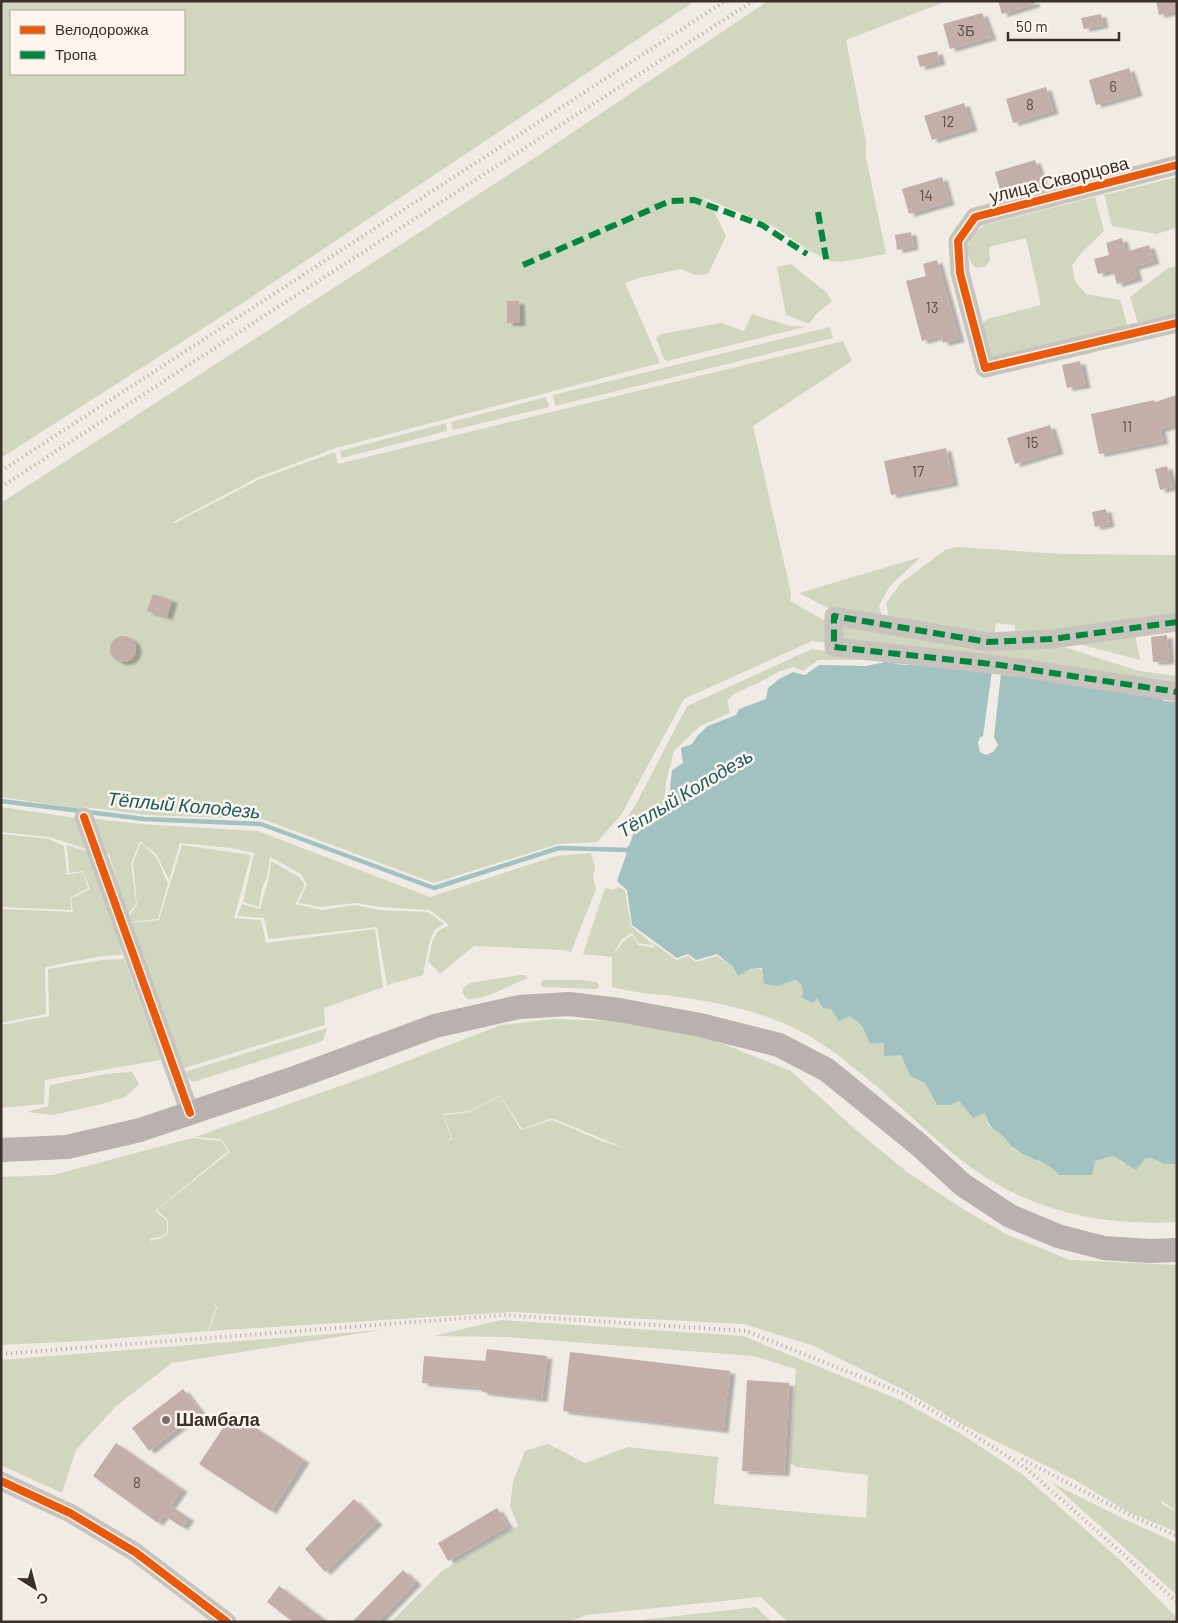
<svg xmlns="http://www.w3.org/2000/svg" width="1178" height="1623" viewBox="0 0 1178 1623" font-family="Barlow,sans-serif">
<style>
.green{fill:#d1d6bf;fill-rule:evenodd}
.water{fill:#a1c2c1}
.pier{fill:#f0ebe5}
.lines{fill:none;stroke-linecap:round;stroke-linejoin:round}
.stream{stroke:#a1c2c1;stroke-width:4.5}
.building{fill:#c3afa7;filter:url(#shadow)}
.minor{stroke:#c9c3be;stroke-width:19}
.major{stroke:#b8b1ad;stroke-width:24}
.rail{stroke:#b1aca8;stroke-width:4;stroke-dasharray:1 4;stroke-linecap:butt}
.quiet{stroke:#00873e;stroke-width:6;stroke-dasharray:12 6;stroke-linecap:butt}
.cycleway-casing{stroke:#fbf5ee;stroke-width:11}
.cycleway{stroke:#e8590c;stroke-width:8}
.poi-dot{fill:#7a716c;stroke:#fbf5ee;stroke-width:2}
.labels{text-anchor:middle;stroke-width:5;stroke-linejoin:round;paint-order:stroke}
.number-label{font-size:15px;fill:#5d504a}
.street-label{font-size:18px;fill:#3b302b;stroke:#fbf5ee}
.poi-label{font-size:18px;font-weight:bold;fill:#3b302b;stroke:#fbf5ee;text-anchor:start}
.water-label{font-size:19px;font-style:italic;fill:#1f5a5e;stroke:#fbf5ee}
</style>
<defs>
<filter id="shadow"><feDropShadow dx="5.5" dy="3" stdDeviation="1" flood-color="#0004"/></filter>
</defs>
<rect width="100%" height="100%" fill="#f0ebe5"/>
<path class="green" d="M1 1H695L244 302 1 458ZM11 11H184V74H11Z
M768 1H947L846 40 866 142V157L886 254 841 262 830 261 808 250 775 227 702 197 712 207 726 236 708 274 695 275 681 269 643 277 625 283 660 363 336 448 259 477 173 522 175 523 260 479 335 452 338 464 843 341 852 361 753 426 791 593 790 601 829 623 828 643 812 641 684 699 621 815 597 842 558 844 434 883 262 819 147 815 84 807 80 809 1 797V503L536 157Z
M1177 177V228L1156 234 1112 226 1104 195Z
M1095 197 1104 231 1083 251 1072 265 1075 281 1086 294 1120 300 1129 330 992 359 982 325 987 319 1041 305 1026 238 989 247 990 260 985 267 976 268C961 254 968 236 984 225Z
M791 264 827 293 832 302C823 308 814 314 810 324L786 315 777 267Z
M1177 266V318L1139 327 1130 297 1168 268Z
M752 314 790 326 805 327 667 361 664 359 656 338 661 334 721 323 744 331Z
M830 327 833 338 555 406 553 395Z
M546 397 549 407 453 430 451 422Z
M446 423 447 431 342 458 340 451Z
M957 547 1062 554 1177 555V616L1015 636V625L996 623 994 638 890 621 886 603 901 583 945 550Z
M921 557 889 587 879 606 883 619 832 610 799 593Z
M839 622 1028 650 1048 645 1061 646 1139 671 1177 676V687L840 645Z
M1135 634 1140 660 1071 642Z
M812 649 882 660H818L803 671 793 667 780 671 760 682 736 693 727 700 730 713 700 726 674 751 666 782 664 803 648 820 628 816 635 806 687 706Z
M1 807 83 819 96 852 49 837 1 832Z
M87 818 140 824 258 831 430 897 556 856 591 853 595 867 593 877 596 889 571 952 563 950 474 946 440 974 428 961 432 943 437 932 449 925 430 910 379 907 355 903 321 907 298 903 307 885 301 874 270 857 267 877 262 888 259 907 243 902 254 853 231 848 180 843 169 880 157 855 140 841 131 863 136 904 127 916 109 854 99 851Z
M1 834 49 839 64 846 67 875 83 872 88 888 70 898 71 910 1 907Z
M141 843 156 857 168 883 158 919 129 922 128 917 137 905 133 863Z
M67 845 95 854 122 955 102 956 45 967 46 1014 1 1023V909L73 912 71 899 90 889 83 871 69 873Z
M182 845 251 855 234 918 261 920 266 943 375 929 383 987 324 1008 325 1025 181 1069 129 923 159 920Z
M271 861 299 877 305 885 295 904 322 910 355 905 379 910 428 912 444 924 434 930 429 944 423 975 387 985 377 927 269 939 264 918 237 916 242 904 260 909 269 878Z
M618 887 625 890 631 926 647 939 652 945 638 943 632 933 622 939 615 951V953L624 941 632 935 638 945 655 948 670 970 650 941 677 960 688 956 696 962 717 956 733 967 738 975C763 964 761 967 778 986L794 980 801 984 803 992 801 996 817 997 831 1009 850 1016 862 1026 870 1044 884 1043 901 1055 910 1076 925 1083 937 1105H950L959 1101 973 1118 985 1113 988 1125 1006 1138 1013 1149 1039 1162 1053 1167 1095 1161 1113 1156 1124 1164 1152 1158 1164 1164H1177V1222C1108 1226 1040 1213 982 1175 952 1155 925 1129 898 1105 868 1079 837 1051 802 1032 766 1013 726 1004 687 998 661 994 637 994 612 987V957L583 954 605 888 614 890Z
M124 959 161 1060 45 1080 44 1104 1 1108V1025L49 1016 48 969 102 960Z
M520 975H525L528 978C513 984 482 1001 467 999L462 992 464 987 470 983Z
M543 980H580L597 982 599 986 597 989 542 987 541 983Z
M553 1019 638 1022 721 1043 791 1071 855 1129 907 1172 963 1209 1006 1234 1070 1260 1177 1265V1511L1160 1500 1162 1504 1177 1512V1532L1130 1513 1073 1479 963 1425 906 1391 814 1346 744 1324 511 1312 209 1331 217 1308 213 1300 216 1308 208 1331 84 1341 1 1345V1177L53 1175 192 1138 221 1141 228 1151 155 1211 167 1221V1233L160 1237 150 1239 154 1250 151 1240 160 1239 168 1234V1220L157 1210 230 1152 221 1139 195 1137 371 1075 501 1025ZM500 1095 522 1129 552 1118 627 1149 602 1141 552 1120 521 1130 500 1096 470 1112 444 1115 452 1139 444 1142 451 1138 443 1114 470 1111Z
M327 1028 323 1041 193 1082 181 1073Z
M132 1072 139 1084 125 1097 102 1104 53 1115 27 1112 48 1106 50 1085 105 1074Z
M501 1320 743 1336 900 1400 958 1432 1022 1474 1120 1560 1177 1618V1622H788L761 1597 587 1615 568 1622H391L442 1571 518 1526 510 1506 513 1482 525 1451 548 1444 585 1463 628 1447 718 1457 714 1504 866 1518 868 1475 797 1467 790 1463 796 1369 753 1356 507 1337 434 1336Z
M381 1330 172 1363 116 1406 76 1450 62 1493 1 1465V1360Z
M1052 1483 1124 1519 1177 1543V1595Z
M756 1607 772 1622H624Z"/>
<path class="water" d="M886 662 904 665 921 664 1150 694 1165 701 1177 702V1164H1164L1152 1158 1145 1159 1136 1170 1113 1156 1095 1161 1092 1175H1059C1049 1161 1029 1160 1015 1149 1010 1146 1008 1141 1004 1137 993 1127 989 1129 985 1113L973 1118 959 1101 950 1105H937L925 1083 910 1076 901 1055 884 1056V1043L870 1044 862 1026 850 1016 839 1021 831 1009 823 1008 817 998 813 1003 801 997 803 992 801 984 795 980 778 986 764 984 762 968 751 969 738 976 733 967 717 954 696 960 688 954 677 958 632 925 627 890 617 881 635 829 655 822 669 800 672 770 683 763 681 748 692 744 698 735 708 726 736 715 739 709 766 699 768 688 779 679 793 672 805 675 819 665 866 666Z"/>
<path class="pier" d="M992 671 1001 673 994 737 998 745 993 752 986 755 980 752 978 743 980 737 983 736Z"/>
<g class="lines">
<path class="stream" d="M1 801 144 819 261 824 434 888 559 848 627 850 631 847"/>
</g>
<path class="building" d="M998 1H1034L1035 4 1002 14Z
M1156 1H1177V11L1159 15Z
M982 13 991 37 950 49 943 24Z
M1101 14 1103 25 1084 29 1081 18Z
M937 51 940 62 920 67 917 56Z
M1129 68 1137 93 1096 105 1089 80Z
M1046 87 1053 111 1013 123 1006 99Z
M964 103 972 128 932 140 924 116Z
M1035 160 1043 184 1002 197 995 172Z
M942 177 949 202 909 214 902 189Z
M911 232 913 247 897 250 895 235Z
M1122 238 1126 252 1149 245 1154 261 1134 267 1137 278 1117 284 1113 270 1098 274 1094 259 1109 255 1106 243Z
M937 260 959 339 943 343 941 336 922 341 906 281 926 276 923 264Z
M507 301H519L520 323H507Z
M1080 361 1085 385 1067 388 1062 365Z
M1177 395V424L1160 429 1163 441 1099 454 1091 414 1154 400 1155 402Z
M1050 425 1058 451 1015 464 1007 438Z
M946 448 953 483 891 495 884 461Z
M1167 466 1172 487 1160 490 1155 469Z
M1106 509 1109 524 1095 527 1092 512Z
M153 594 172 600 167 617 147 611Z
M1167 635 1169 661 1153 662 1151 637Z
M110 649a13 13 0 1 1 26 0a13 13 0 1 1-26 0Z
M487 1349 547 1356 542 1399 482 1392V1388L422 1383 424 1356 485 1361Z
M570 1352 730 1371 723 1430 563 1411Z
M747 1380 789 1383 784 1473 742 1471Z
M183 1389 200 1411 149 1451 132 1428Z
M233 1413 304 1460 271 1511 199 1464Z
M116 1443 182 1489 170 1506 189 1518 182 1527 164 1515 158 1523 93 1476Z
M354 1499 377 1522 325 1572 305 1549Z
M497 1508 508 1526 448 1561 438 1543Z
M403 1570 416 1582 377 1622H352Z
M279 1586 327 1622H293L267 1602Z"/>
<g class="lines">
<path class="minor" d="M1177 165 975 217 958 241 960 273 985 368 1177 323
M1177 622 1052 639 988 642 834 616V647L1000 665 1177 692
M84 817 190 1113
M1 1481 70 1513 135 1552 227 1622"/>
<path class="major" d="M1 1150 67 1147 140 1130 297 1077 435 1026 519 1007 569 1004 619 1010 700 1025 779 1045 827 1070 918 1144 963 1185 1010 1216 1058 1236 1104 1248 1150 1251 1177 1250"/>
<path class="rail" d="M1 471 725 1
M1 487 264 316 753 1
M1 1354 504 1315 746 1331 904 1394 963 1428 1027 1469 1177 1602
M1022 1459 1130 1515 1177 1536"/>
<path class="quiet" d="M818 212 827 264
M523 265 670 201 694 200 762 225 807 254
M1177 622 1052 639 988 642 834 616V647L1000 665 1177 692"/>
<g class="cycleway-casing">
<path id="cycleway" d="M1177 165 975 217 958 241 960 273 985 368 1177 323
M84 817 190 1113
M1 1481 70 1513 135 1552 227 1622"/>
</g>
<use href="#cycleway" class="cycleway"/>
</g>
<circle class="poi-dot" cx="166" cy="1420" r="5"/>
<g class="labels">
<g class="number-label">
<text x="966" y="36">3Б</text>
<text x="1113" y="92">6</text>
<text x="1030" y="110">8</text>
<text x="948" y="127">12</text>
<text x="926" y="201">14</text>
<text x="932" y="313">13</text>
<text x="1127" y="432">11</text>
<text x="1032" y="448">15</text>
<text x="918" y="477">17</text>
<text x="137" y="1488">8</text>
</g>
<g class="street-label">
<text transform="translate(1059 180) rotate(-14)" y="6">улица Скворцова</text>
</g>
<g class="poi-label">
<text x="176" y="1426">Шамбала</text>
</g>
<g class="water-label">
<text transform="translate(685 793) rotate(-31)" y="7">Тёплый Колодезь</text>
<text transform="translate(184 805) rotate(5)" y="7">Тёплый Колодезь</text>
</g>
</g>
<rect width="1178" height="1623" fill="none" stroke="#3b302b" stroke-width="5"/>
<rect x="10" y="10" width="175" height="65" fill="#fbf5ee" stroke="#aea6a0"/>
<rect x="20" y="26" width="25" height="8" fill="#e8590c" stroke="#aea6a0"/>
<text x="55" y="35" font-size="15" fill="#3b302b">Велодорожка</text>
<rect x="20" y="51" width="25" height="8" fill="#00873e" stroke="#aea6a0"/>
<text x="55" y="60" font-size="15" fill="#3b302b">Тропа</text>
<g transform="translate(35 1588) rotate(144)" stroke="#fbf5ee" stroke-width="4" paint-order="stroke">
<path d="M0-4L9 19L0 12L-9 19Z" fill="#3b302b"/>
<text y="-8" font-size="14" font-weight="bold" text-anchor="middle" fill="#3b302b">С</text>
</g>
<path d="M1008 32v8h111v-8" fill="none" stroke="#3b302b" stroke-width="2.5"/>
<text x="1016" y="32" font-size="15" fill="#3b302b" stroke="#fbf5ee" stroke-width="4" paint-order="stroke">50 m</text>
</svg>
